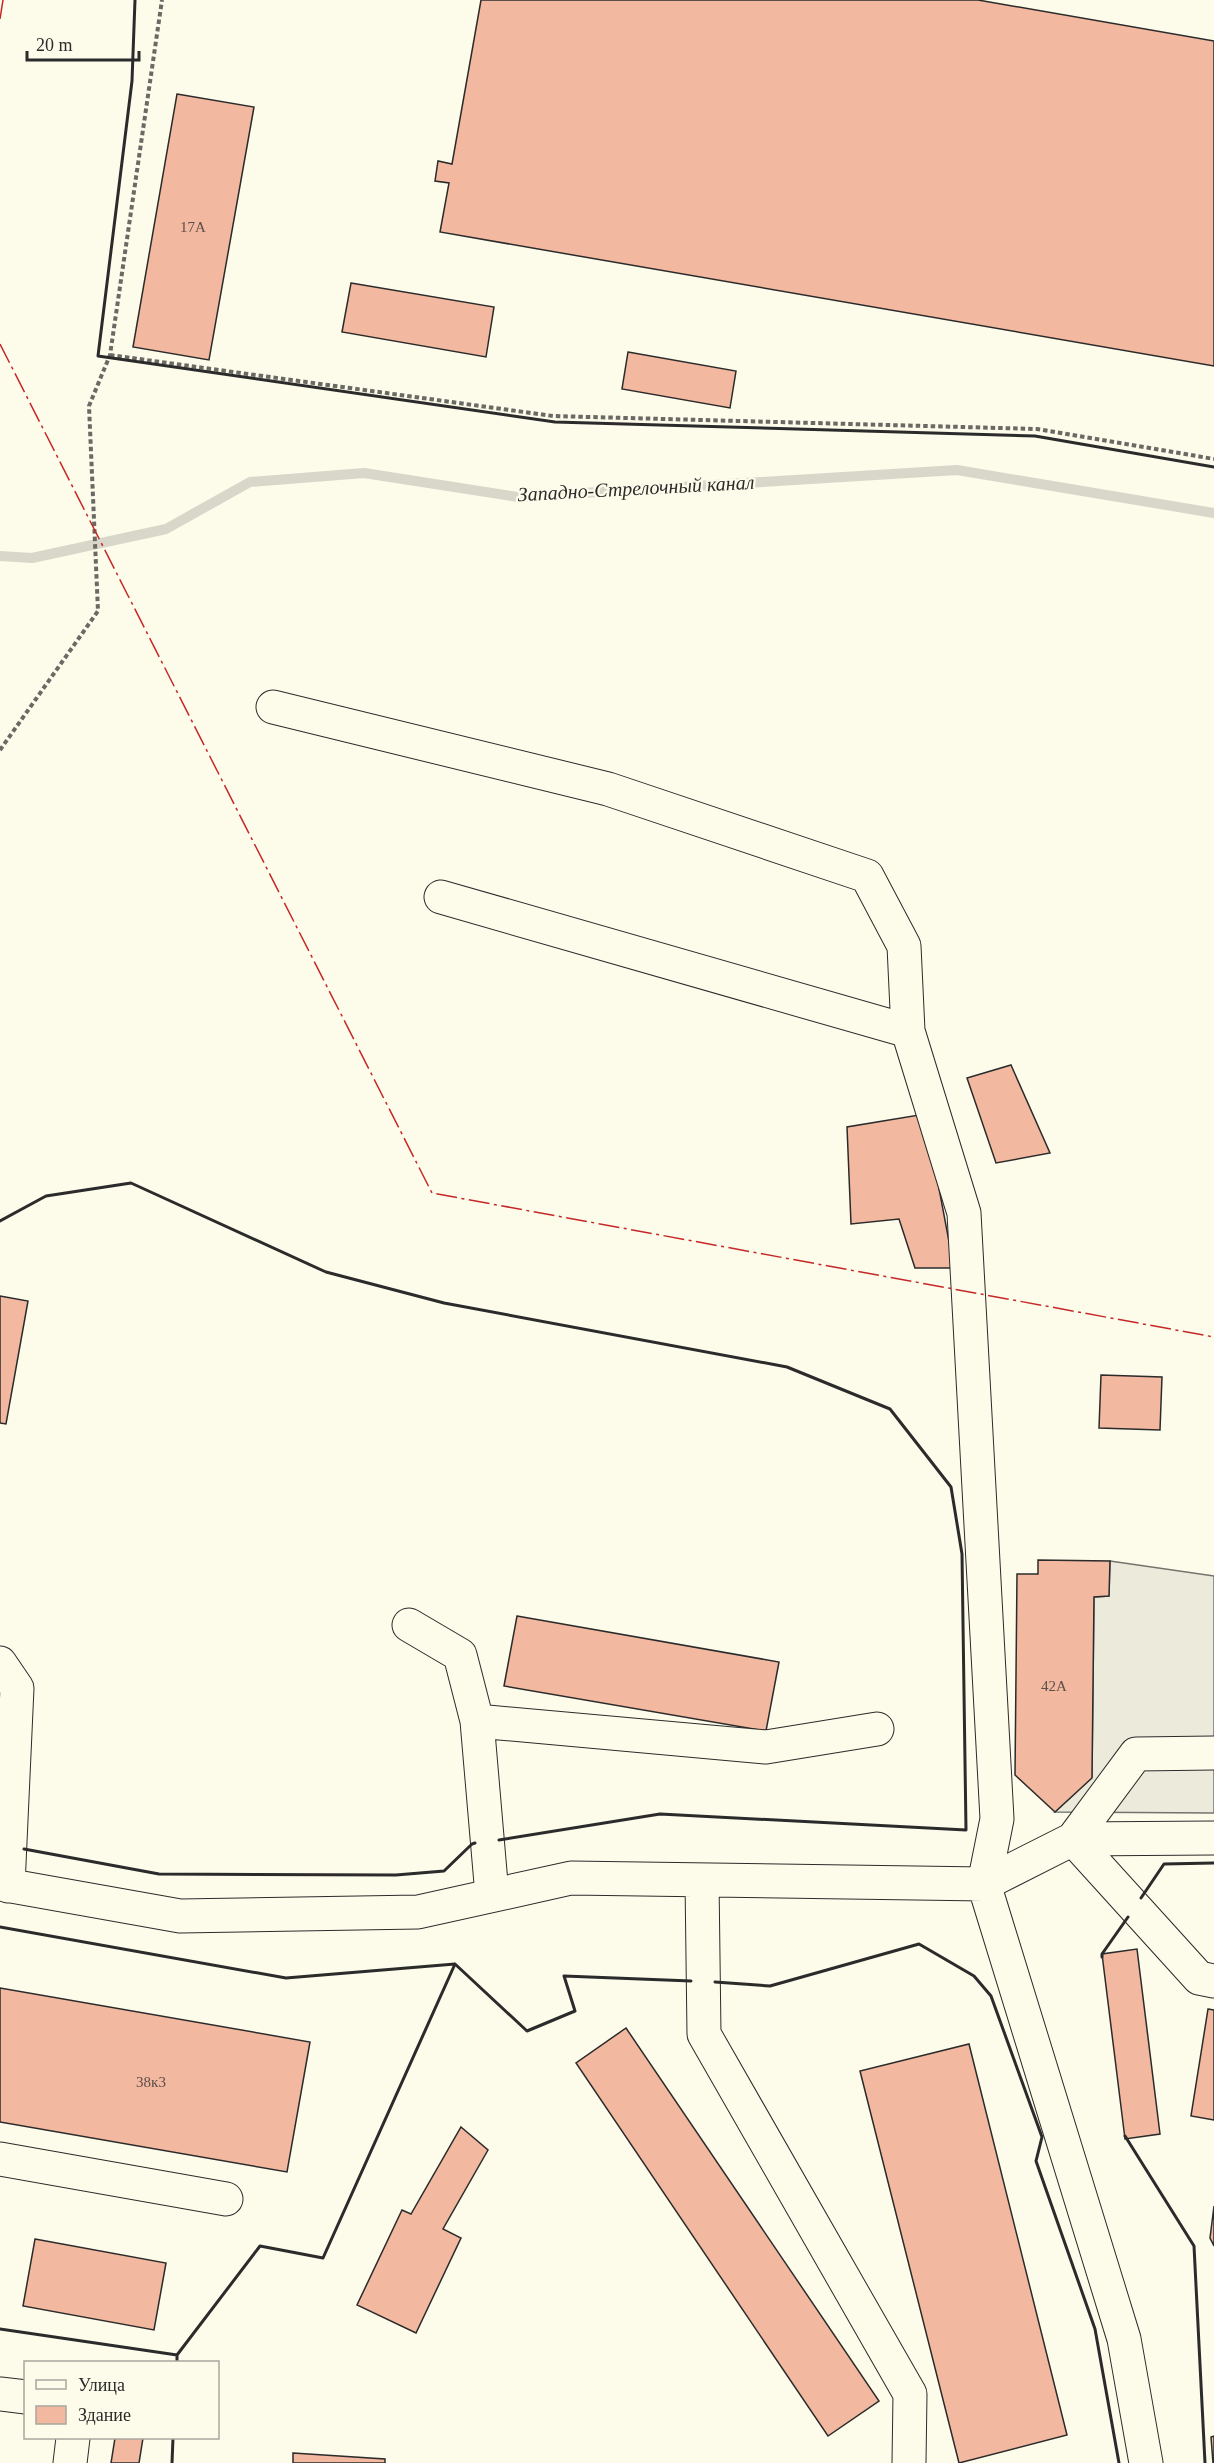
<svg xmlns="http://www.w3.org/2000/svg" width="1214" height="2463" viewBox="0 0 1214 2463" font-family="'Times New Roman',serif">
<style>
.parking{fill:#eceadb;stroke:#74746e;stroke-width:1.5}
.lines{fill:none;stroke-linecap:round;stroke-linejoin:round}
.stream{stroke:#d8d7c9;stroke-width:10}
.building{fill:#f2b8a0;stroke:#2b2b2b;stroke-width:1.5}
.minor-casing{stroke:#2b2b2b;stroke-width:35}
.path{stroke:#6a6964;stroke-width:4;stroke-dasharray:4.5 3;stroke-linecap:butt}
.minor{stroke:#fdfbea;stroke-width:33}
.wall{stroke:#2b2b2b;stroke-width:3}
.power{stroke:#c62828;stroke-width:1.5;stroke-dasharray:21 4.5 3 4.5;stroke-linecap:butt}
.labels{text-anchor:middle;stroke-width:4.5;stroke-linejoin:round;paint-order:stroke}
.number-label{font-size:15px;fill:#5d4e48}
.water-label{font-size:20px;font-style:italic;fill:#2b2b2b;stroke:#fdfbea}
</style>
<rect width="100%" height="100%" fill="#fdfbea"/>
<path class="parking" d="M1110 1561 1214 1576V1813L1055 1812 1092 1777 1094 1597 1109 1596Z"/>
<g class="lines">
<path class="stream" d="M0 556 32 558 166 529 250 482 364 473 518 497 957 470 1214 513"/>
</g>
<path class="building" d="M481 0H978L1214 41V366L440 232 449 183 435 181 438 161 452 164Z
M177 94 254 107 209 360 133 347Z
M351 283 494 307 486 357 342 332Z
M628 352 736 371 730 408 622 389Z
M1011 1065 1050 1153 996 1163 967 1078Z
M925 1114 954 1268H915L899 1219 851 1224 847 1127Z
M0 1296 28 1301 6 1424 0 1423Z
M1101 1375 1162 1377 1160 1430 1099 1428Z
M1038 1560 1110 1561 1109 1596 1094 1597 1092 1778 1055 1812 1015 1775 1017 1574H1038Z
M517 1616 779 1662 766 1731 504 1686Z
M1137 1949 1160 2134 1125 2139 1102 1954Z
M0 1988 310 2042 287 2172 0 2122Z
M1208 2009 1214 2010V2120L1191 2116Z
M626 2028 879 2401 828 2436 576 2063Z
M969 2044 1067 2435 959 2463 860 2071Z
M461 2127 488 2150 443 2229 461 2238 416 2333 357 2305 402 2210 411 2214Z
M1214 2206V2246L1210 2238Z
M35 2239 166 2263 154 2330 23 2306Z
M1214 2436V2463H1213L1211 2437Z
M115 2438H143L139 2463H111Z
M293 2453 385 2459V2463H293Z"/>
<g class="lines">
<g class="minor-casing">
<path id="minor" d="M273 707 608 789 867 876 904 946 908 1031 964 1213 997 1819 984 1884 1073 1839 1214 1838
M441 897 908 1031
M409 1625 460 1655 477 1721 492 1895
M0 1663 17 1688 8 1886
M477 1721 766 1747 877 1729
M1214 1753 1136 1754 1073 1839 1199 1978 1214 1981
M702 1880 704 2034 910 2394 909 2463
M0 1884 180 1916 418 1912 571 1878 984 1884 1124 2339 1146 2463
M0 2159 226 2199
M0 2394 26 2397
M70 2463 73 2438"/>
</g>
<path class="path" d="M110 355 553 416 1037 429 1214 459
M0 750 98 611 89 406 110 355 162 0"/>
<use href="#minor" class="minor"/>
<path class="wall" d="M135 0 132 81 98 356 555 422 1035 436 1214 467
M0 1221 46 1196 131 1183 326 1272 444 1303 787 1367 890 1409 951 1487 962 1554 966 1830 660 1814 499 1840
M24 1849 159 1874 396 1875 444 1871 472 1844 475 1843
M1141 1898 1164 1864 1214 1863
M0 1927 286 1978 455 1964 527 2031 575 2011 564 1976 691 1981
M1102 1957V1954L1128 1917
M715 1982 770 1986 919 1944 974 1976 991 1996 1042 2137 1036 2161 1095 2329 1119 2463
M1125 2136 1194 2246 1205 2463
M0 2329 177 2355
M177 2362V2355L260 2246 323 2258 455 1964
M172 2463 173 2438"/>
<path class="power" d="M0 19 3 0
M0 344 432 1193 1214 1337"/>
</g>
<g class="labels">
<g class="number-label">
<text x="193" y="232">17А</text>
<text x="1054" y="1691">42А</text>
<text x="151" y="2087">38к3</text>
</g>
<g class="water-label">
<text transform="translate(636 488) rotate(-3)" y="7">Западно-Стрелочный канал</text>
</g>
</g>
<rect x="24" y="2361" width="195" height="78" fill="#fdfbea" stroke="#a9a89e" stroke-width="1.5"/>
<rect x="36" y="2380" width="30" height="9" fill="#fdfbea" stroke="#a9a89e" stroke-width="1.5"/>
<text x="78" y="2391" font-size="18" fill="#2b2b2b">Улица</text>
<rect x="36" y="2406" width="30" height="18" fill="#f2b8a0" stroke="#a9a89e" stroke-width="1.5"/>
<text x="78" y="2421" font-size="18" fill="#2b2b2b">Здание</text>
<path d="M27 51v9h112v-9" fill="none" stroke="#2b2b2b" stroke-width="3"/>
<text x="36" y="51" font-size="18" fill="#2b2b2b" stroke="#fdfbea" stroke-width="4.5" paint-order="stroke">20 m</text>
</svg>
